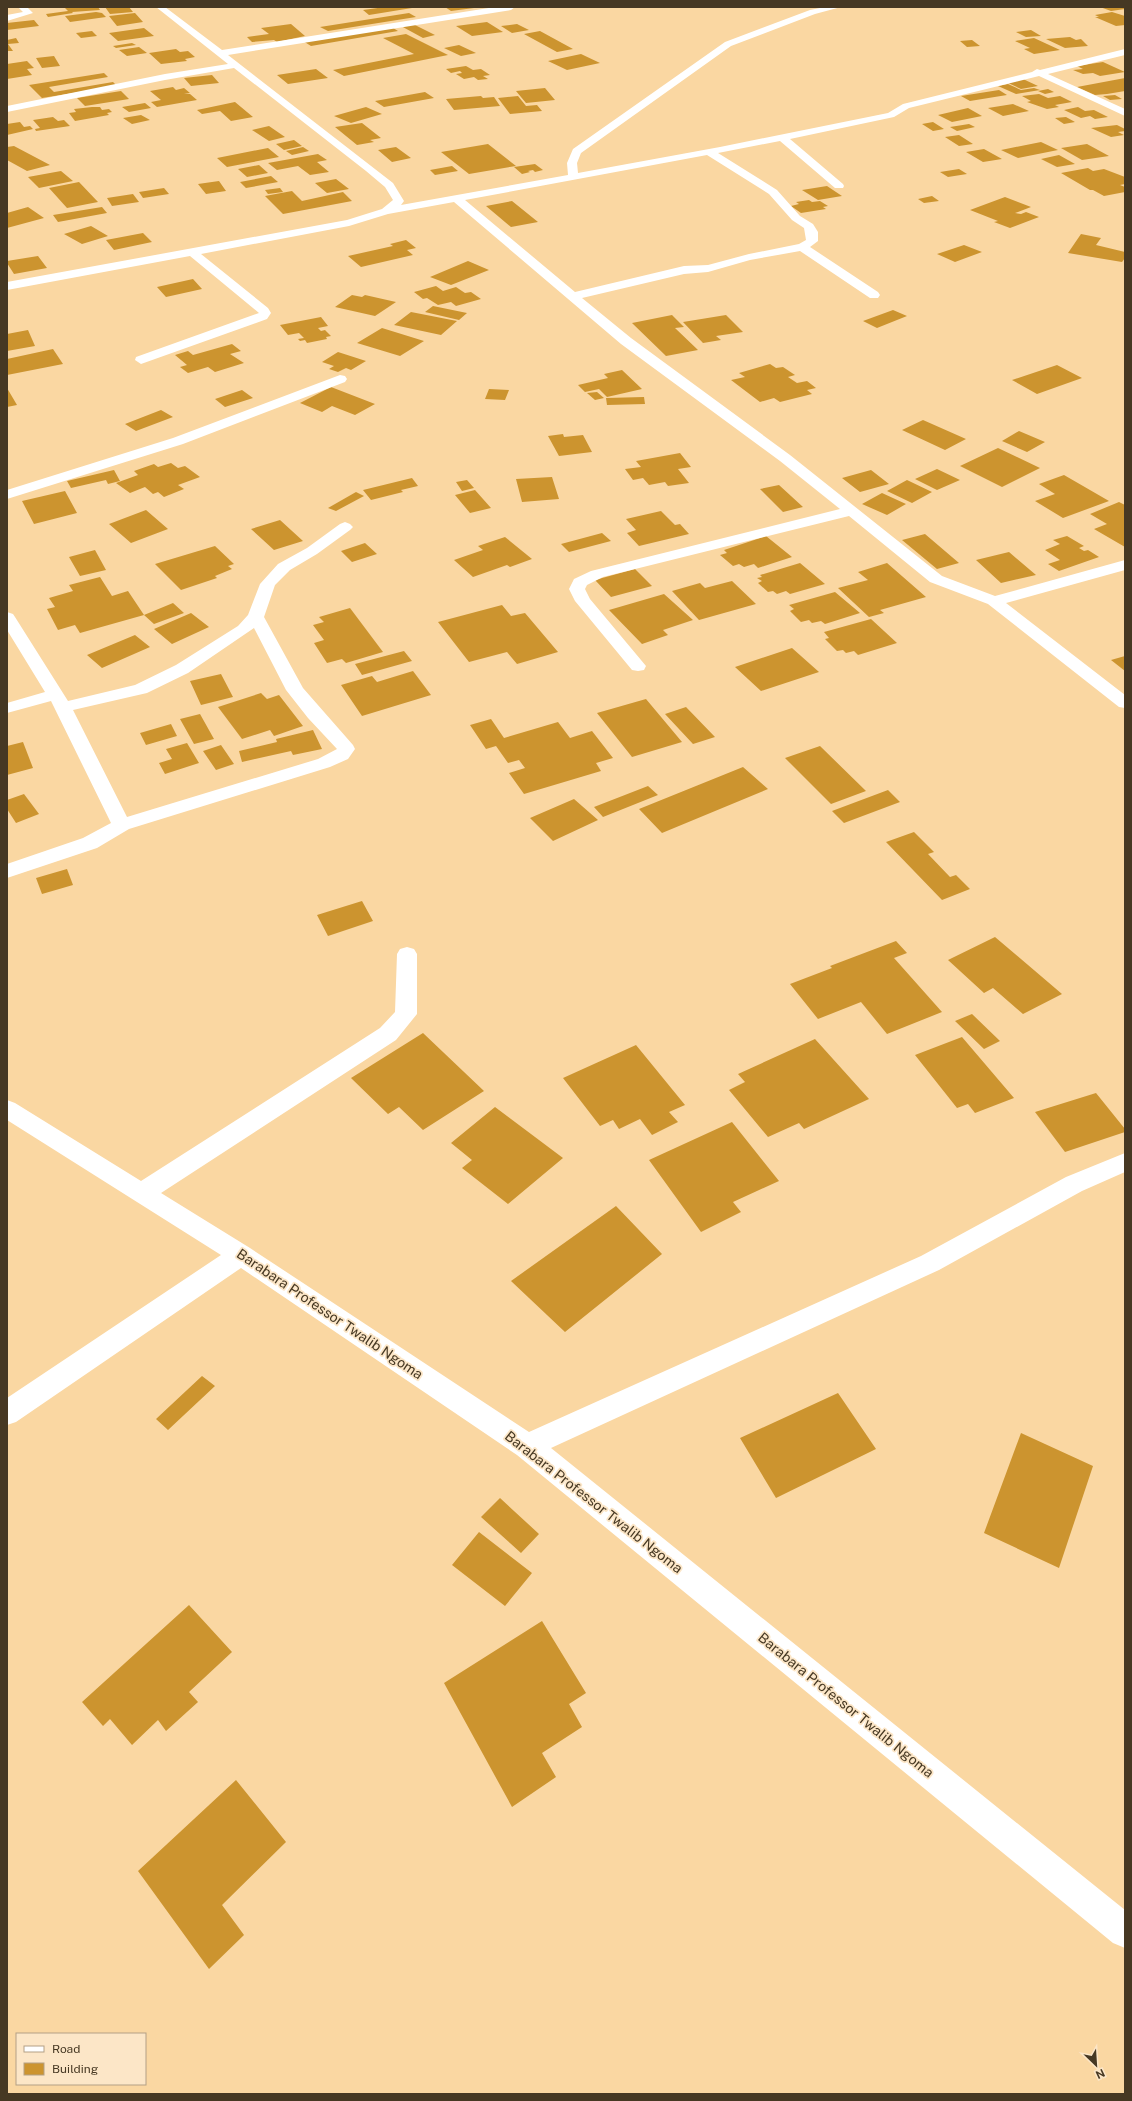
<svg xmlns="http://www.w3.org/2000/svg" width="1132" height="2101" viewBox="0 0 1132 2101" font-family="'Public Sans',sans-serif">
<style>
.building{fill:#cc942f}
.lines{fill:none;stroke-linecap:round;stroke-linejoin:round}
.street{fill:#fff;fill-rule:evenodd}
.labels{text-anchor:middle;stroke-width:3.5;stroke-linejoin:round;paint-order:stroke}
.near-street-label{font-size:14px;fill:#463823;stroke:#fce6c7}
</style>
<rect width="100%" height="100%" fill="#fad7a2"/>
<path class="building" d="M64 7H98L100 10 72 12 73 13 48 17 46 14 68 11Z
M105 7H129L133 12 110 14Z
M385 7H412V8L369 15 363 10Z
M445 7H473L474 8 451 11Z
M1100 7H1123L1125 9 1111 11Z
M96 12 102 13 106 17 70 22 65 16Z
M1112 12 1125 16V25L1116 26 1095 17H1099L1095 15Z
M135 13 143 22 117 26 109 16Z
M409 13 416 17 328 31 320 27Z
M34 20 39 26 7 30V23Z
M487 22 503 32 472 36 456 26Z
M291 24 305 36 277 42 274 40 252 42 247 37 269 34 261 28Z
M413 24 435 35 423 38 401 26Z
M517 24 529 30 512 33 501 26Z
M390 26 398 31 311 46 303 41Z
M144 28 154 36 118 41 109 33Z
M1031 30 1041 36 1026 37 1016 32Z
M92 31 97 36 81 38 76 33Z
M540 31 573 49 557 52 524 34Z
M406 34 448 55 344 76 333 70 414 54 383 38Z
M1070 37 1076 40 1081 39 1088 46 1065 48 1046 39Z
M16 38 19 43 8 44 13 51H7V40Z
M1034 38 1060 50 1034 54 1024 49 1030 48 1015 41Z
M972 40 980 46 967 47 960 41Z
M132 43 136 45 116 48 113 46Z
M459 45 476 53 461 56 444 48Z
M139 47 147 53 127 56 119 50Z
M176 49 180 52 188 51 195 57 185 59 187 61 161 64 149 53Z
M581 54 600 63 567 70 548 61Z
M54 56 60 66 42 68 36 58Z
M27 61 34 68 27 69 32 75 7 79V64Z
M1103 62 1125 72 1100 76 1093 73 1083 74 1073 70 1083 69 1077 66Z
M466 66 473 70 481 69 490 75 483 76 488 79 478 80 474 77 464 79 456 74 462 73 460 71 451 73 446 69Z
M316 69 328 78 288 84 277 75Z
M104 73 108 77 49 87 54 92 113 82 117 86 42 98 29 85Z
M212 75 219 83 191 86 184 78Z
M1125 78V91L1107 94 1095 95 1077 87Z
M1023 79 1038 86 1021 89 1006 82Z
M1008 84 1021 90 1034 88 1040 90 1016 94 998 86Z
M173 87 176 90 184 88 190 93 184 94H190L197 100 157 107 151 102 161 100 150 91Z
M545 88 555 100 526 103 516 91Z
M1048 89 1054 92 1045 94 1038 91Z
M999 90 1007 95 970 101 961 96Z
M121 91 129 99 85 106 77 98Z
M425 92 434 98 384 107 375 101Z
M1039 94 1048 98 1060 96 1072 102 1055 105 1059 107 1047 109 1027 102 1031 101 1022 96Z
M1115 95 1122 99 1110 100 1103 96Z
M481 96 483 98 494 97 500 106 454 110 446 99Z
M518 96 526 106 537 105 542 111 510 114 498 98Z
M235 102 253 117 231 121 220 111 202 114 197 110Z
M145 103 151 108 129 112 122 107Z
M1013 104 1029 111 1003 116 988 108Z
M92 107H100L102 110 109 109 112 112 107 113 109 115 75 121 69 113 76 112 74 109Z
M366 107 382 114 351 123 334 116Z
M1078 107 1085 111 1094 110 1108 117 1095 119 1090 116 1081 118 1064 110Z
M968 108 982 116 952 122 938 115Z
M141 115 150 120 132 124 123 118Z
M53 117 58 121 64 120 70 126 36 131 35 129 40 128 33 120Z
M1066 117 1075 122 1064 124 1055 118Z
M20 122 24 127 30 126 33 129 7 135V124Z
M933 122 944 129 933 131 922 124Z
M362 123 381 138 370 140 374 142 357 145 335 127Z
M969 124 975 127 957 131 950 127Z
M1117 125 1125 129V131L1118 132 1124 135 1111 137 1091 128Z
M269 126 285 137 269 141 252 130Z
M959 135 973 144 959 146 945 137Z
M294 140 302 146 284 150 276 144Z
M1041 142 1058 150 1018 158 1001 150Z
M488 144 516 166 469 174 441 152Z
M1087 144 1109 156 1082 160 1061 148Z
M14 146 50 165 27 171 7 160V147Z
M303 147 309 151 292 155 286 151Z
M396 147 411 158 392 162 378 150Z
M268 148 279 157 227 167 217 158Z
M984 149 1002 159 983 162 966 152Z
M318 154 327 160 317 162 329 172 310 175 298 166 277 170 268 163Z
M1059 155 1075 164 1057 167 1041 159Z
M535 164 543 170 535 172 533 170 528 171 530 172 522 174 514 167Z
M259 165 268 173 247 177 238 169Z
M452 166 458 171 435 175 430 170Z
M1088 168 1093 171 1104 169 1125 177V184L1120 185 1125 187V192L1104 196 1093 190H1090L1061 173Z
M959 169 967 174 948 177 940 172Z
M61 171 73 181 39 188 28 177Z
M271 176 278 182 246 188 240 182Z
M336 179 349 189 327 193 315 183Z
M219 181 226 191 206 194 198 184Z
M79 182 98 202 67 208 49 188Z
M827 186 842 196 818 200 802 190Z
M164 188 169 194 143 198 139 192Z
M280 188 283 192 268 194 265 190Z
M292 191 302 201 343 192 352 201 283 214 265 196Z
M133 194 139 202 112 206 107 198Z
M932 196 939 201 924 203 918 199Z
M1005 197 1031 207 1015 213 1021 214 1026 212 1039 217 1010 228 994 222 998 221 970 210Z
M809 200 812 202 820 201 828 206 823 207 826 209 801 213 791 206 799 204 796 202Z
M512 201 538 222 511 227 486 206Z
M28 207 44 218 7 228V213Z
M102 207 107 213 58 222 53 215Z
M91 226 108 236 82 244 64 234Z
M143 233 152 242 114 250 106 240Z
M1081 234 1101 238 1096 245 1125 252V258L1122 262 1068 253Z
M406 240 416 248 407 250 413 255 361 267 348 256 393 246 390 244Z
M964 245 982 252 955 262 937 254Z
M38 256 47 268 14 274 7 263V261Z
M468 261 489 270 451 285 430 277Z
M193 279 202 289 166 297 157 287Z
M436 286 443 291 456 287 465 293 471 292 481 299 456 306 451 302 438 305 427 298 423 299 414 292Z
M352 295 362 297 365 295 396 302 375 316 335 307Z
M433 306 467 313 459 320 425 312Z
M893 310 907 316 877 328 863 321Z
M411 312 457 321 441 335 394 325Z
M672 315 684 327 675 328 698 350 666 356 632 323Z
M726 315 743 332 716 336 721 340 703 343 683 322Z
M321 317 328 326 318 328 321 331 325 330 331 336 326 337 327 339 307 343 305 340 300 341 298 339 304 338 299 333 288 335 280 325Z
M382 328 424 341 400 356 357 343Z
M28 330 35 346 7 351V334Z
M232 344 241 351 230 354 244 363 215 372 208 367 188 373 180 367 187 365 175 355 188 351 193 355Z
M53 349 63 364 7 375V359Z
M338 352 366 361 351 370 346 368 338 372 329 369 334 366 322 362Z
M770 364 776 368 783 367 795 375 788 377 797 383 807 381 816 388 807 390 812 394 780 402 774 398 760 402 731 380 745 377 739 373Z
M1057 365 1082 378 1037 394 1012 380Z
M622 370 642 389 607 397 599 389 585 392 578 385 608 378 604 374Z
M331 387 375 404 355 415 332 406 322 412 300 403Z
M7 388 17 405 7 407Z
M489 389 509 390 505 400 485 399Z
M242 390 253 398 225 407 215 399Z
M597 392 604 398 595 400 587 393Z
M644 397 645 404 607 405 606 398Z
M161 410 173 417 136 431 125 424Z
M923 420 966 439 945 450 902 430Z
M1019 431 1045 442 1027 452 1002 441Z
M563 434 564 437 583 435 592 452 559 456 548 436Z
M998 448 1040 468 1002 487 960 466Z
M680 453 691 467 678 469 689 483 668 486 665 482 649 485 643 478 633 480 625 469 641 467 636 461Z
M171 463 178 468 185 466 200 477 178 485 184 489 164 497 158 492 153 494 145 487 130 493 116 483 138 475 134 471 154 464 158 467Z
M937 469 960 480 937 490 915 479Z
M114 470 120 481 108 484 106 480 71 488 67 481Z
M871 470 889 484 860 492 842 478Z
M1064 475 1109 501 1063 518 1035 501 1055 494 1039 484Z
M552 477 559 499 522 502 516 479Z
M412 478 418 486 401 490 403 492 371 500 363 490Z
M467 480 474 488 462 491 456 482Z
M907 480 932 492 912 503 887 491Z
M779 485 803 507 783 512 760 489Z
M475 490 491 508 470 513 455 495Z
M65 491 77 513 34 524 22 501Z
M356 492 364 496 336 511 328 508Z
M882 493 906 504 887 515 862 504Z
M1119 502 1125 505V547L1094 529 1107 524 1090 514Z
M146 510 168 529 131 543 109 524Z
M661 511 675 525 680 524 689 534 639 546 627 533 636 530 626 519Z
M280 520 303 541 274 550 251 529Z
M602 533 611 541 569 552 561 544Z
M925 534 959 563 937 569 902 540Z
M766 536 792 557 758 568 754 564 744 567 739 564 733 566 720 555 727 553 724 550Z
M1067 536 1084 546 1079 548 1084 551 1088 550 1099 557 1059 571 1048 564 1060 560 1045 550 1060 544 1053 540Z
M505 537 532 559 510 567 507 565 473 577 454 560 483 550 478 546Z
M365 543 377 554 352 562 341 551Z
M215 546 234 564 228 566 232 569 215 576 217 578 181 590 155 564Z
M95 550 106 570 80 576 69 557Z
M1009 552 1036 575 1001 583 976 560Z
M800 563 825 584 790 594 786 591 777 594 773 591 768 592 758 583 762 581 757 578 762 577 760 575Z
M887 563 926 597 880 610 884 613 869 617 838 588 868 580 858 572Z
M635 569 652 586 611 597 595 580Z
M100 577 112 596 128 591 144 615 80 633 75 625 58 630 47 609 55 607 49 598 73 591 69 585Z
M732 581 756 604 699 620 672 591 700 583 705 588Z
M835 592 860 613 825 624 821 621 812 623 809 620 801 622 790 611 794 609 789 605Z
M664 594 693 620 663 630 668 635 642 644 609 610Z
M173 603 184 613 154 624 144 615Z
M502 605 511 616 525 613 558 652 517 664 507 652 469 662 438 622Z
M350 608 383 652 346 663 342 659 327 663 314 643 324 640 313 625 324 622 319 617Z
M191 613 209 627 172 644 154 629Z
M871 619 897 643 858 655 854 651 846 653 843 650 837 651 825 639 829 638 824 632Z
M135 635 150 647 102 668 87 655Z
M792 648 819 672 761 691 735 667Z
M404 651 412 661 362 675 355 664Z
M1125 656V671L1111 660Z
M413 671 431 695 362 716 341 685 372 676 377 682Z
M221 674 233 697 201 705 190 681Z
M261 693 267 699 279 695 303 726 274 736 270 730 242 739 218 707Z
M646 699 682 742 632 757 597 713Z
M686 707 715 737 693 744 665 714Z
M200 714 214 739 194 744 180 719Z
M491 719 504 738 558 722 570 738 592 731 613 758 596 763 601 771 524 794 509 773 525 768 519 760 508 763 496 746 486 749 470 725Z
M171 724 177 736 146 745 140 733Z
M313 730 322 749 293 755 291 751 242 762 239 751 277 742 276 739Z
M23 742 33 768 7 775V746Z
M187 743 199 763 165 774 159 763 172 759 166 749Z
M221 745 234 764 216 770 203 751Z
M820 746 866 791 831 804 785 758Z
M743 767 768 789 662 833 639 809Z
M648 786 658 795 603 817 594 807Z
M888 790 900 802 844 823 832 811Z
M24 794 39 814 16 823 7 809V800Z
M574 799 598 820 553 841 530 818Z
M914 832 934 852 928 854 950 877 956 875 970 889 942 900 886 842Z
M67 869 73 885 42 894 36 878Z
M362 901 373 921 328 936 317 915Z
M995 937 1062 994 1023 1014 993 988 984 993 948 960Z
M896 941 907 953 894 958 942 1012 887 1034 861 1002 818 1019 790 984 832 968 830 966Z
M972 1014 1000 1041 984 1049 955 1021Z
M423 1033 484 1091 423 1130 399 1107 388 1114 351 1078Z
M962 1037 1014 1098 975 1113 968 1104 957 1108 915 1055Z
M815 1039 869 1099 804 1129 799 1123 768 1137 729 1090 745 1082 738 1074Z
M636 1045 685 1105 669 1112 678 1122 652 1135 640 1119 619 1129 613 1120 600 1126 563 1078Z
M1096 1093 1125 1129V1132L1065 1152 1035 1112Z
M495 1107 563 1158 508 1204 462 1168 472 1160 451 1143Z
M732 1122 779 1181 733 1202 741 1212 701 1232 649 1160Z
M616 1206 662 1254 565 1332 511 1281Z
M202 1376 215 1386 168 1430 156 1419Z
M838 1393 876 1449 776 1498 740 1438Z
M1021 1433 1093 1466 1059 1568 984 1533Z
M500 1498 539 1534 521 1553 481 1517Z
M479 1532 532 1573 505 1606 452 1565Z
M189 1605 232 1652 189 1692 198 1702 166 1731 158 1720 132 1745 110 1719 103 1726 82 1702Z
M542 1621 586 1693 569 1704 582 1727 542 1753 556 1777 512 1807 444 1683Z
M236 1780 286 1842 222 1905 244 1935 209 1969 138 1871Z"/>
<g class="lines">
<path class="street" d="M18 7H27L33 13 7 21V15L23 12Z
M156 7H165L222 50 495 7H515L511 10 228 55 393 183 404 201 401 205 568 175 567 163 573 149 725 42 810 10 825 7H841L815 14 731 46 581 153 577 163 578 173 720 147 888 113 903 104 1032 72 1037 69 1040 70 1125 49V55L1048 74 1125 109V116L1039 76 909 108 894 117 790 139 843 184 844 186 843 188H835L780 141 718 153 777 190 800 216 813 224 818 232V241L810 247 878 292 880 295 878 298H870L800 251 750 260 708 272 684 274 582 298 631 338 790 455 942 576 995 596 1125 560V570L1006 603 1125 695V708L1119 707 988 604 930 582 849 516 603 577 587 585 585 589 590 599 646 666 644 670 638 671 632 670 575 601 569 589 574 579 591 571 840 509 780 461 621 344 454 202 388 214 349 226 201 254 268 308 271 313 267 319 141 364 135 360 136 357 259 313 190 256 7 290V282L347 220 382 209 393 200 385 187 366 171 234 68 165 80 7 112V106L165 74 228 64ZM707 155 769 194 792 220 804 228 806 240 799 244 749 254 708 265 684 266 575 292 465 200Z
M340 375 345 376 347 379 345 382 183 444 7 499V490L173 438Z
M345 522 350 524 353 527 350 530 317 554 290 570 275 585 264 617 303 688 353 745 355 749 348 759 330 767 129 829 97 848 7 878V864L83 838 111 823 51 701 7 713V703L45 692 7 630V612L13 614 15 617 68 701 135 685 176 665 238 626 248 615 260 584 278 564 307 548 340 524ZM254 628 286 690 308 718 337 749 318 759 127 817 73 710 147 693 188 673Z
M407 947 414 949 417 954V1014L396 1040 161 1193 250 1248 529 1432 921 1256 1066 1177 1125 1153V1172L1082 1191 939 1270 551 1448 1125 1910V1948L1113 1943 517 1455 241 1268 16 1422 7 1425V1398L221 1255 7 1120V1100L15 1103 141 1181 380 1028 395 1012 397 954 400 949Z"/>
</g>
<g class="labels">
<g class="near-street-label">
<text transform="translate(330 1314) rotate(34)" y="5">Barabara Professor Twalib Ngoma</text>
<text transform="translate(594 1502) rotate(38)" y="5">Barabara Professor Twalib Ngoma</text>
<text transform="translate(846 1705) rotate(39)" y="5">Barabara Professor Twalib Ngoma</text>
</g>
</g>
<rect width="1132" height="2101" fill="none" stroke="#463823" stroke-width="16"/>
<rect x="16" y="2033" width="130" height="52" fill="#fce6c7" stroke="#b3a085"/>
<rect x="24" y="2046" width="20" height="6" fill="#ffffff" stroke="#b3a085"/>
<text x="52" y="2053" font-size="12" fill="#463823">Road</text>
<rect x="24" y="2063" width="20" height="12" fill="#cc942f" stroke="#b3a085"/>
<text x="52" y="2073" font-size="12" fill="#463823">Building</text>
<g transform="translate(1096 2065) rotate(155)" stroke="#fce6c7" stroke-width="3" paint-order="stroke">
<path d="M0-3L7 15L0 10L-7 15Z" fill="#463823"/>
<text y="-6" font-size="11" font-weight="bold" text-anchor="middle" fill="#463823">N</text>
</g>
</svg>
